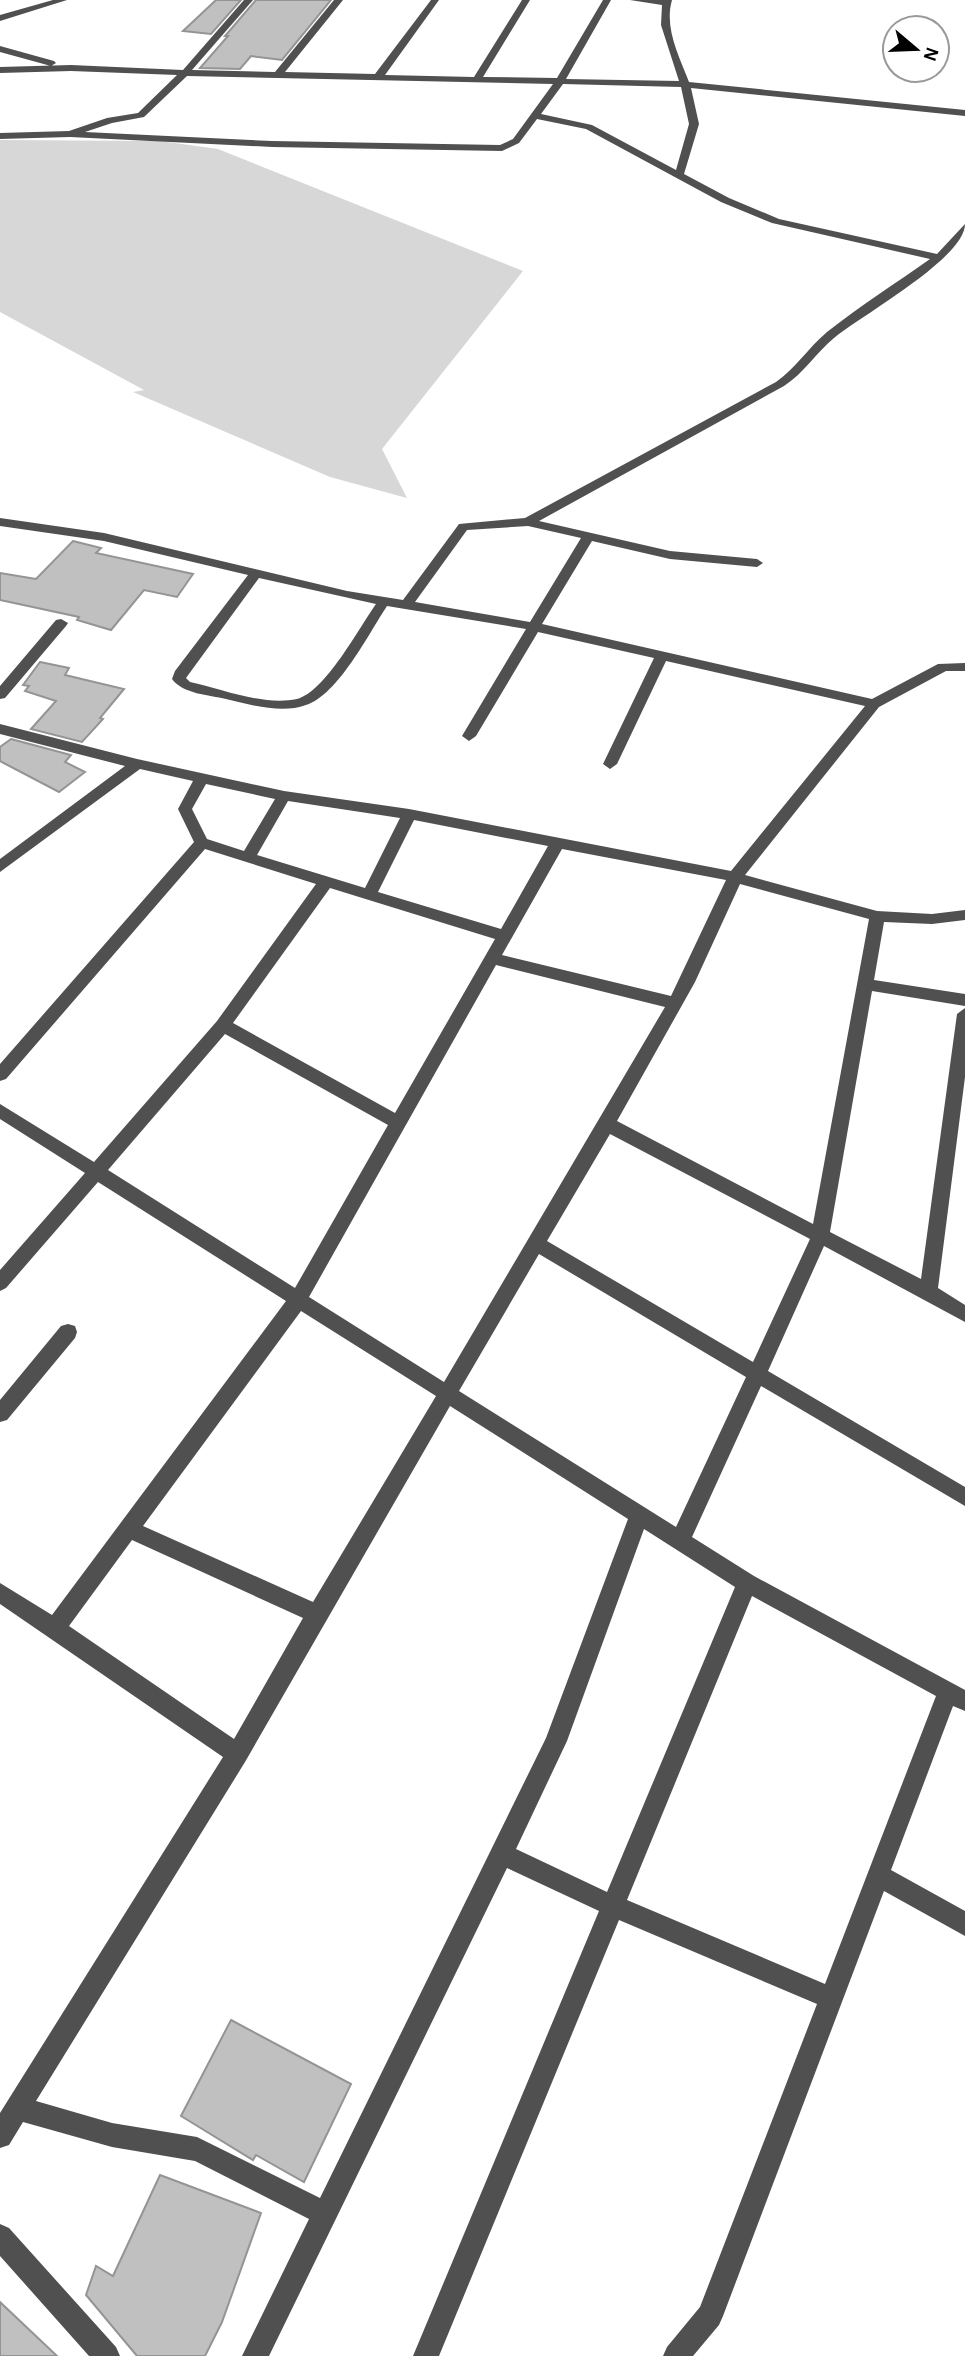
<svg xmlns="http://www.w3.org/2000/svg" width="965" height="2356" viewBox="0 0 965 2356" font-family="'Alegreya Sans',sans-serif">
<style>
.green{fill:#d7d7d7}
.building{fill:#c0c0c0;stroke:#949494;stroke-width:2}
.lines{fill:none;stroke-linecap:round;stroke-linejoin:round}
.minor{fill:#505050;fill-rule:evenodd}
</style>
<rect width="100%" height="100%" fill="#fff"/>
<path class="green" d="M0 140 160 141 218 149 523 271 382 449 407 498 330 477 133 392 144 390 0 312Z"/>
<path class="building" d="M216 0H241L211 34 183 31Z
M256 0H331L282 60 251 56 240 69 200 68 228 36H225Z
M73 541 101 548 96 553 193 574 177 597 144 590 111 630 77 620 79 617 0 600V573L36 579Z
M40 662 69 668 65 675 124 689 100 718 103 719 82 742 31 729 56 701 25 691 29 686 23 685Z
M11 739 71 755 65 762 85 772 59 792 0 761V747Z
M231 2020 351 2084 304 2182 256 2155 253 2160 181 2116Z
M160 2175 261 2213 222 2322 205 2356H137L86 2295 96 2266 113 2276Z
M0 2302 57 2356H0Z"/>
<g class="lines">
<path class="minor" d="M53 0H67L0 21V15Z
M244 0H253L192 70 275 72 334 0H343L285 72 375 74 431 0H439L385 75 474 77 522 0H530L483 77 557 78 603 0H611L566 79 679 81 661 25 662 5 630 0H672C664 28 679 56 689 82L965 110V116L691 88 699 124 684 174 729 198 779 219 937 254 965 224C965 258 862 315 834 338 816 353 804 373 784 386L539 521 670 551 757 559 763 563 757 567 670 559 592 541 542 624 872 699 938 664 965 663V671H946L879 707 745 875 877 911 932 914 965 910V920L932 924 884 922 874 980 965 994V1006L872 991 830 1232 921 1279 957 1014 965 1008V1077L938 1288 965 1305V1322L824 1246 768 1371 965 1487V1506L761 1386 692 1537 754 1576 965 1690V1711L953 1706 891 1870 965 1911V1936L884 1891 723 2316 719 2325 693 2356H663L667 2347 700 2307 817 2004 619 1920 439 2356H413L599 1911 507 1868 269 2356H242L309 2219 195 2161 112 2147 23 2122 9 2145 0 2148V2113L223 1757 0 1604V1583L52 1615 286 1301 98 1182 6 1288 0 1291V1270L85 1173 0 1119V1104L94 1162 217 1021 316 884 205 849 6 1079 0 1081V1064L194 842 178 809 193 781 140 769 0 872V859L125 766 0 734V724L137 759 284 791 409 809 731 871 865 706 666 661 617 764 610 769 603 764 654 658 538 632 476 736 469 741 462 736 526 629 387 606C369 633 338 695 306 705 282 714 251 705 226 699 209 695 183 694 172 679L175 671 248 575 104 541 0 526V518L104 533 347 591 403 600 459 524 525 518 776 382C796 368 808 348 827 332 860 306 896 283 930 259L772 223 721 202 586 129 537 119 519 143 502 151 272 147 70 137 0 139V133L69 131 107 118 138 113 177 75 71 71 0 73V67L71 65 183 70ZM187 76 553 84 513 139 500 145 272 141 85 132 112 123 144 117ZM563 84 681 87 689 124 676 170 592 125 541 114ZM528 526 581 538 530 622 415 602 467 530ZM259 578 376 604C359 628 325 692 297 699 263 706 222 689 190 682L186 678ZM206 784 275 799 244 851 207 839 192 809ZM288 801 400 818 365 888 257 855ZM414 820 548 846 501 929 378 892ZM562 849 726 880 671 996 502 955ZM740 884 869 919 813 1224 617 1121 695 982ZM330 888 495 939 395 1113 233 1023ZM496 965 665 1007 444 1382 309 1297ZM225 1034 388 1125 295 1288 108 1170ZM610 1134 810 1239 753 1362 547 1241ZM539 1254 746 1377 676 1527 459 1391ZM301 1311 436 1396 313 1602 143 1526ZM450 1406 628 1519 546 1738 320 2198 197 2137 112 2123 36 2101 245 1762ZM644 1529 735 1587 607 1892 516 1849 567 1741ZM132 1540 303 1618 234 1739 69 1626ZM752 1596 936 1696 825 1984 627 1900Z
M0 46 54 61 56 63 51 66 0 52Z
M61 619 68 623 66 626 5 698 0 699V686L56 620Z
M68 1324 75 1326 77 1332 75 1338 7 1420 0 1422V1400L61 1326Z
M0 2224 9 2228 116 2347 120 2356H89L0 2256Z"/>
</g>
<g transform="translate(916 49) rotate(109)"><circle r="33" fill="#ffffff" stroke="#999999" stroke-width="2"/>
<path d="M0-5L12 26L0 18L-12 26Z" fill="#000000"/>
<text y="-10" font-size="19" font-weight="bold" text-anchor="middle" fill="#000000">N</text>
</g>
</svg>
